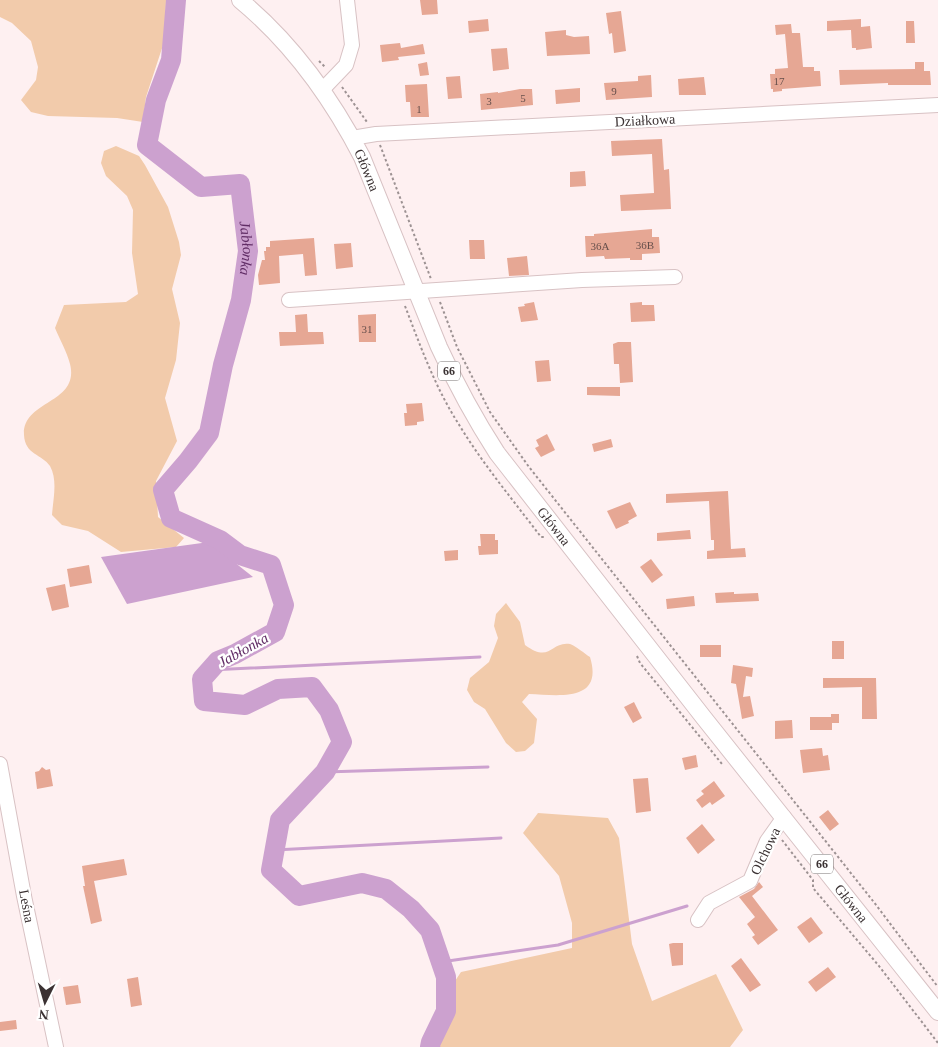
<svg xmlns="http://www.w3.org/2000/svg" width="938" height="1047" viewBox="0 0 938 1047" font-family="'Times New Roman',serif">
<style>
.green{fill:#f2cbab}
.water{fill:#cca1cf}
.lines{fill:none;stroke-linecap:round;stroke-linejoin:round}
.stream{stroke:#cca1cf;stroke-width:3}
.river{stroke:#cca1cf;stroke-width:20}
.building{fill:#e6a794}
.minor-casing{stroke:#d8c2c4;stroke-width:16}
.major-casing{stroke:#d8c2c4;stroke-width:18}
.path{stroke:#9d9293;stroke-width:2;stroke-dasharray:2.5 2.5;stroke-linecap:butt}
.minor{stroke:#fff;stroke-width:14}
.major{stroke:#fff;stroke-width:16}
.labels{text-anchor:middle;stroke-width:4.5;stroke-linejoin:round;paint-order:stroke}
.number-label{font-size:11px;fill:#664f4b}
.shield{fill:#fff;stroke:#767070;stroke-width:1}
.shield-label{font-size:12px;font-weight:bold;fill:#3b3233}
.street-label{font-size:14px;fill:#3b3233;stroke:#fff}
.water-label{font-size:15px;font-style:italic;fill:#612d66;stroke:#fff}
</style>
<rect width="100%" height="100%" fill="#fef0f1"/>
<path class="green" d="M0 0H166L165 39 146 97 143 122 117 118 48 116 31 112 21 100 36 80 38 67 31 41 12 23 0 17Z
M116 146 139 156 145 165 168 207 179 242 181 255 172 289 180 323 176 360 165 398 177 441 156 481 158 517 184 538 176 547 121 552 88 531 62 525 52 515C53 500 58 480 50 466 42 454 25 455 24 435 22 400 80 404 70 364 67 352 60 340 55 328L64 305 126 302 138 294 132 253 133 210 127 196 106 176 101 163 104 151Z
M506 603 520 622 525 645C551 664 550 641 570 644 576 646 585 654 590 657 604 703 558 695 529 694L522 702 537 719 534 743 525 751 516 752 506 743 485 709 474 702 467 690 470 678 489 662 498 638 494 626 496 614Z
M538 813 608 818 619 838 632 944 652 1001 716 974 743 1030 730 1047H439L454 1013 451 987 461 972 572 948V923L559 876 523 833Z"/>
<path class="water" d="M209 542 253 577 127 604 101 557Z"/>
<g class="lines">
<path class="stream" d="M210 670 480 657
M325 772 488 767
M275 850 501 838
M441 962 558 945 687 906"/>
<path class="river" id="s1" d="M176 0 171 60 156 100 147 145 201 187 240 184 248 251 241 300 223 365 209 433 188 461 163 490 171 518 220 540 240 555 271 565 284 605 275 632 235 654 218 661 202 679 204 701 245 705 278 689 312 687 329 710 342 742 325 772 280 820 271 870 299 896 362 883 386 889 411 909 430 930 446 977V1011L431 1042 430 1047"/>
</g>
<path class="building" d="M420 0H437L438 14 422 15Z
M621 11 626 51 614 53 612 33 609 34 606 13Z
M488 19 489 31 469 33 468 21Z
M861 19V27L870 26 872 48 856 50V48H852L851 30 827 31V21Z
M906 21H914L915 43H906Z
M791 24 792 33H800L803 67H814V71H820L821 86 782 89V91L773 92V89H771L770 74H775V69L788 68 785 34 776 35 775 25Z
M566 30V35L574 37 589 36 590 54 547 56 545 32Z
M400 43 401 48 423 44 425 54 398 57 399 60 382 62 380 45Z
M507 48 509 69 493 71 491 49Z
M427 62 429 75 420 76 418 64Z
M915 62H924V71H930L931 85H888V83L840 85 839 70 915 69Z
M651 75 652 97 606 100 604 83 638 81V76Z
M460 76 462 98 448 99 446 77Z
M704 77 706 95H679L678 79Z
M427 84 429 117H411L410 102H406L405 85Z
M580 88V102L556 104 555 90Z
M520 89H532L533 105 481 110 480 94 498 92V93Z
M662 139 664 170 669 169 671 209 621 211 620 195 654 193 652 154 612 156 611 141Z
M585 171 586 186 570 187V172Z
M652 229V237H659L660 253 642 254V260H630V258L605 259 604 256 586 257 585 236H594V234Z
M314 238 317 275 305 276 303 254 279 256 280 283 259 285 258 275 262 260H265L264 251H266V247H270V241Z
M469 240H484L485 259H470Z
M351 243 353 267 336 269 334 244Z
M527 256 529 275 509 276 507 258Z
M534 302 538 320 521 322 518 307 525 306 524 304Z
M642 302V305H654L655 321 631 322 630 303Z
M307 314 308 332H323L324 344 280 346 279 332H296L295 315Z
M376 314V342H359L358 315Z
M618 342H631L633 382 620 383 619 364H614L613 344Z
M549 360 551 381 537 382 535 361Z
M587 387H620V396L587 395Z
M422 403 424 421 417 422V425L405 426 404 413H407L406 404Z
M547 434 555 450 541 457 535 448 539 446 536 440Z
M611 439 613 447 594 452 592 444Z
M728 491 731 549 745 548 746 557 707 559V551L714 550V540H711L709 501 666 503V494Z
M630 502 637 516 628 521 629 523 616 529 607 511Z
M690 530 691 539 657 541V533Z
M480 534H495V540H498V554L479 555 478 546H481Z
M458 550V560L445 561 444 551Z
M651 559 663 575 652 583 640 567Z
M89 565 92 583 70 587 67 569Z
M65 584 69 607 52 611 46 588Z
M734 592V594L758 593 759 601 716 603 715 593Z
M694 596 695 606 667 609 666 599Z
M832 641H844V659H832Z
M700 645H721V657H700Z
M733 665 753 668 752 677 746 676 743 697 750 696 754 716 742 719 736 684 731 683Z
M823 678H876L877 719H862V687L823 688Z
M634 702 642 718 633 723 624 707Z
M831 714H839V723H832V730H810V717H831Z
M792 720 793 738 775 739V721Z
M822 748 823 756 828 755 830 770 803 773 800 750Z
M696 755 698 767 685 770 682 758Z
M42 767 46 770 50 769 53 786 37 789 35 772 39 771Z
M648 778 651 811 636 813 633 779Z
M714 781 725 796 712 805 710 802 702 808 696 800 704 794 701 791Z
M828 810 839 824 830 831 819 817Z
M702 824 715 840 698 854 686 838Z
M124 859 127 875 94 881 102 921 91 924 83 886H85L82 866Z
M759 882 763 887 752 896 778 930 758 945 752 937 755 935 747 924 755 917 739 897 754 889Z
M811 917 823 933 809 943 797 927Z
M673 943H683V965L672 966 669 944Z
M741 958 761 985 750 992 731 966Z
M828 967 836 977 816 992 808 982Z
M138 977 142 1005 131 1007 127 979Z
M78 985 81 1003 66 1005 63 987Z
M16 1020 17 1029 0 1031V1022Z"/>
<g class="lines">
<g class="minor-casing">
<path id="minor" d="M323 89 346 65 352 45 347 0
M352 138 376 134 938 105
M289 300 582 280 675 277
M0 764 24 896 56 1047
M698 920 709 903 750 881 767 841 784 817"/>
</g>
<g class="major-casing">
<g id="major">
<path id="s2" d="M240 0C292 43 331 97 362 157L439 347C456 384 475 419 497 453L704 718 938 1012"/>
</g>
</g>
<path class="path" d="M319 61 326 68
M342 87 367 122
M380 145 431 279
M440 302 457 347 490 412 529 467 873 901 938 987
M405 306C420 345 435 387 458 423 482 463 513 500 541 537H546
M637 656 640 663 722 764
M782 840 813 880V888L879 966 938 1043"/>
<use href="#minor" class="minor"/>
<use href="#major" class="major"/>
</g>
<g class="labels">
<g class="number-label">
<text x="779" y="85">17</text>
<text x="614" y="95">9</text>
<text x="523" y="102">5</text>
<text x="489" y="105">3</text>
<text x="419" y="113">1</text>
<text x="645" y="249">36B</text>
<text x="600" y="250">36A</text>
<text x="367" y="333">31</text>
</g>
<g class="shield">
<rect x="438" y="361.5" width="22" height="19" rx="4"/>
<rect x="811" y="854.5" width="22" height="19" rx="4"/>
</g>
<g class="shield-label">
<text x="449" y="375">66</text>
<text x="822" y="868">66</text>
</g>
<g class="street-label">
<text transform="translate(645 120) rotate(-3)" y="5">Działkowa</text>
<text dy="5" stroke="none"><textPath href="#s2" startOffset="214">Główna</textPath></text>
<text dy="5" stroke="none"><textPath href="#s2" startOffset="619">Główna</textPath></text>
<text transform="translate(765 851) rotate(-64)" y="5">Olchowa</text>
<text dy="5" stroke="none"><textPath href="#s2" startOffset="1099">Główna</textPath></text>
<text transform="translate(27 906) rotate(79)" y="5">Leśna</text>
</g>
<g class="water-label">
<text dy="5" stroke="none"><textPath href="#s1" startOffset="321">Jabłonka</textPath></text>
<text transform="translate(243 650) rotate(-29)" y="5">Jabłonka</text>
</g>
</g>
<g transform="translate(45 1002) rotate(185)" stroke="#ffffff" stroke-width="4" paint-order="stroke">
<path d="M0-4L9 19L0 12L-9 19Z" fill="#3b3233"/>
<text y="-8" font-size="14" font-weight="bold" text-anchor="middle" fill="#3b3233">N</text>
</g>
</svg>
